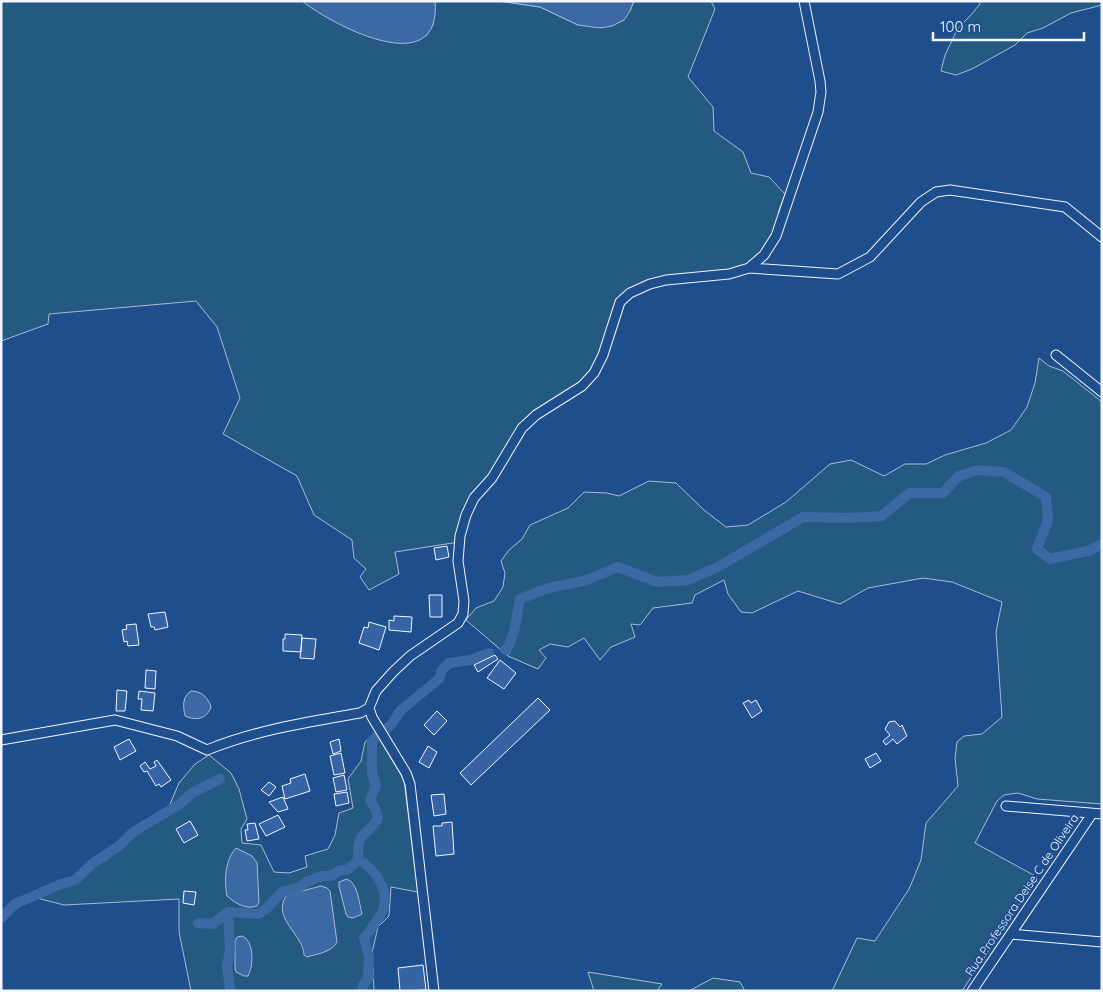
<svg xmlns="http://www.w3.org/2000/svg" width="1103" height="992" viewBox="0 0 1103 992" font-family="Quicksand,sans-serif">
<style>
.green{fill:#245a82;stroke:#a8bbd7}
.water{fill:#3b69a3;stroke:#a8bbd7}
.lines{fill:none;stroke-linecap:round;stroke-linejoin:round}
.canal{stroke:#3b69a3;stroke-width:10}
.building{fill:#3563a3;stroke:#f2f6ff}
.street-casing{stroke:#f2f6ff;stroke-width:11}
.street{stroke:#1f4e8c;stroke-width:9}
.labels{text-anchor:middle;stroke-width:4;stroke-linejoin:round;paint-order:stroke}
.street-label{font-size:12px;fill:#f2f6ff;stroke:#1f4e8c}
</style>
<rect width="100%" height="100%" fill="#1f4e8c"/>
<path class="green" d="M1 1H302L426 36 433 25 435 1H499L540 7 578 25 630 11 634 1H711L715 9 688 77 713 107 714 131 743 152 751 173 769 177 785 194 778 213 783 215 776 236 749 268 666 280 620 301 594 373 536 415 474 498 459 542 395 552 399 574 369 590 360 577 366 569 354 558 352 540 314 515 297 476 223 434 240 398 217 327 196 301 49 314 48 324 1 341Z
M980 1H1102V5L1071 13 1043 28 1027 33 1015 45 972 69 956 75 941 71 945 55 958 28 970 16 980 4Z
M1039 358 1049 366 1063 371 1102 402V804L1037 799 1018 793 1004 795 997 801 975 843 1037 877 962 991H832L857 938 875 941 909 889 921 860 926 823 958 786 955 758 957 742 964 736 982 734 1002 717 996 632 1002 602 952 582 923 578 868 588 840 604 798 591 752 613 741 612 728 594 724 580 695 595 692 603 653 608 640 625 631 624 635 637 611 647 600 660 584 638 568 647 550 644 539 650 546 658 538 669 508 656 466 620 476 608 494 601 503 587 505 573 501 561 509 550 522 539 530 525 568 508 584 492 607 493 619 496 649 481 676 483 704 510 726 527 748 525 786 502 830 464 851 460 884 476 905 464H926L945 455 986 443 1011 430 1027 407 1035 383Z
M376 733 404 780 418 892 391 887 389 916 378 927 372 953 374 989 372 991H191L179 932V899L64 905 33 897 61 884 75 880 92 864 119 846 133 832 168 809 179 783 195 764 209 755 231 773 239 789 247 819 241 829 242 843 261 845 274 872 289 873 307 867 305 856 328 849 335 835 339 813 353 808 348 779 361 761 365 742Z
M588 972 662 984 657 991H594Z
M713 978 740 982 745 991H689Z"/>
<path class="water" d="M302 1H435C442 83 332 25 302 1Z
M499 1H634L630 11 624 20 612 26 600 28 578 25 540 7Z
M191 691C201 691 208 697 211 707 207 719 196 721 185 716 183 706 182 697 191 691Z
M236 848 252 856 257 863 259 902 257 906C246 910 235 903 227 896 224 880 225 860 236 848Z
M347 879C358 883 359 903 362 914L353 918 348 917 346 914 339 886V882Z
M321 886 327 888 330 891 337 942C332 952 317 954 307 957L304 955C304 935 270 917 287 895Z
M242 936C254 941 254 965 248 976H244L236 972 235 969V941L237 937Z"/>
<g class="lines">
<path class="canal" d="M505 650H507L514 632 520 599 548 588 584 581 618 567 657 582 688 580 718 567 803 517 850 518 881 516 910 493H943L959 476 978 470 1004 472 1046 497 1048 520 1037 549 1050 559 1088 551 1102 544
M384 731 391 725 401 710 439 679 442 670 449 663 471 660 489 653
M228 912 230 950 227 966 230 989
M1 918 15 904 61 884 75 880 92 864 119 846 133 832 180 804 192 793 220 779
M198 923 213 924 228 912 258 914 267 908 282 892 300 887 306 882 322 876H331L340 870H347L359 860
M363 991V985L369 977 368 969 369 957 364 938C370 930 378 921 382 912 391 892 376 870 359 860 354 831 369 836 378 818L375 808 370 800 376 786 372 773V741L379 734"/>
</g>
<path class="building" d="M447 546 449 557 436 560 434 548Z
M429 595H442V617H430Z
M165 612 168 627 155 630 154 627H151L148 614Z
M394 616 412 617 411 632 389 630V620L394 621Z
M369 622 386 627 379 650 359 643 364 627 368 628Z
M136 624 139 645 128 646 127 641 124 642 122 630 127 629 126 625Z
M285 634 302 635 301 652 283 651V639H285Z
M302 638 316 639 314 659 300 658Z
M495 655 498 659 478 672 474 665Z
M500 660 516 673 504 689 487 678Z
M146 670 156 671 155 689 145 688Z
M117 690 127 691 125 711H116Z
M139 691 155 693 153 711 141 710 142 699H138Z
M538 698 550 710 471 785 460 773Z
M749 700 751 703 756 700 762 711 752 718 743 703Z
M437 711 447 721 434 735 424 725Z
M895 721 900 727 902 725 907 736 897 744 893 739 886 745 883 741 890 735 885 729 889 722Z
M129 739 136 751 120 760 114 747Z
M339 739 341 751 333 754 330 742Z
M428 746 437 752 429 768 419 762Z
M341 753 345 773 334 775 330 756Z
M876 753 881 761 870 768 865 759Z
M157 760 171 780 161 787 159 784 156 786 147 771 144 772 140 766 145 762 150 769 156 766 154 762Z
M305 774 310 791 285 799 282 786 291 783 290 779Z
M344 775 347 790 336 792 333 778Z
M269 782 276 787 269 796 261 790Z
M347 792 349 803 336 806 334 794Z
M444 794 446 814 434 816 431 795Z
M283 797 288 809 278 812 269 802Z
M278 815 285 827 266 836 259 824Z
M190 821 198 835 184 843 176 829Z
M452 822 454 854 436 856 433 826H442V823Z
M255 823 259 839 247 841 245 830H248L247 824Z
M184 891 196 892 194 905 183 903Z
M423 965 426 990 400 991 398 968Z"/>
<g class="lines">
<g class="street-casing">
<path id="street" d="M749 268 838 274 870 257 921 202 936 192 950 190 1065 207 1102 237
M1056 355 1102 392
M1 740 115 720 177 736 207 750C256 730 308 722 360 713L369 708
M1006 806 1102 814
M1011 934 1102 942
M434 991 410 784 406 773 372 717 369 708 376 691 393 672 410 656 458 623 463 614 464 601 458 561 460 536 466 515 474 498 492 478 522 428 536 415 582 386 594 373 603 355 620 302 630 293 650 284 666 280 729 274 749 268 764 255 776 236 818 112 821 92 820 81 804 1
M972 991 1092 814"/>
</g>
<use href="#street" class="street"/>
</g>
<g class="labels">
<g class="street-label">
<text transform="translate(1022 895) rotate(-56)" y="4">Rua Professora Deise C de Oliveira</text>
</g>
</g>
<rect width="1103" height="992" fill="none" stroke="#f2f6ff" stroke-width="5"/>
<path d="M933 32v8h151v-8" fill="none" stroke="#f2f6ff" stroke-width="2.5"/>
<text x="940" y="32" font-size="15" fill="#f2f6ff" stroke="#1f4e8c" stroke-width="4" paint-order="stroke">100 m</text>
</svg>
